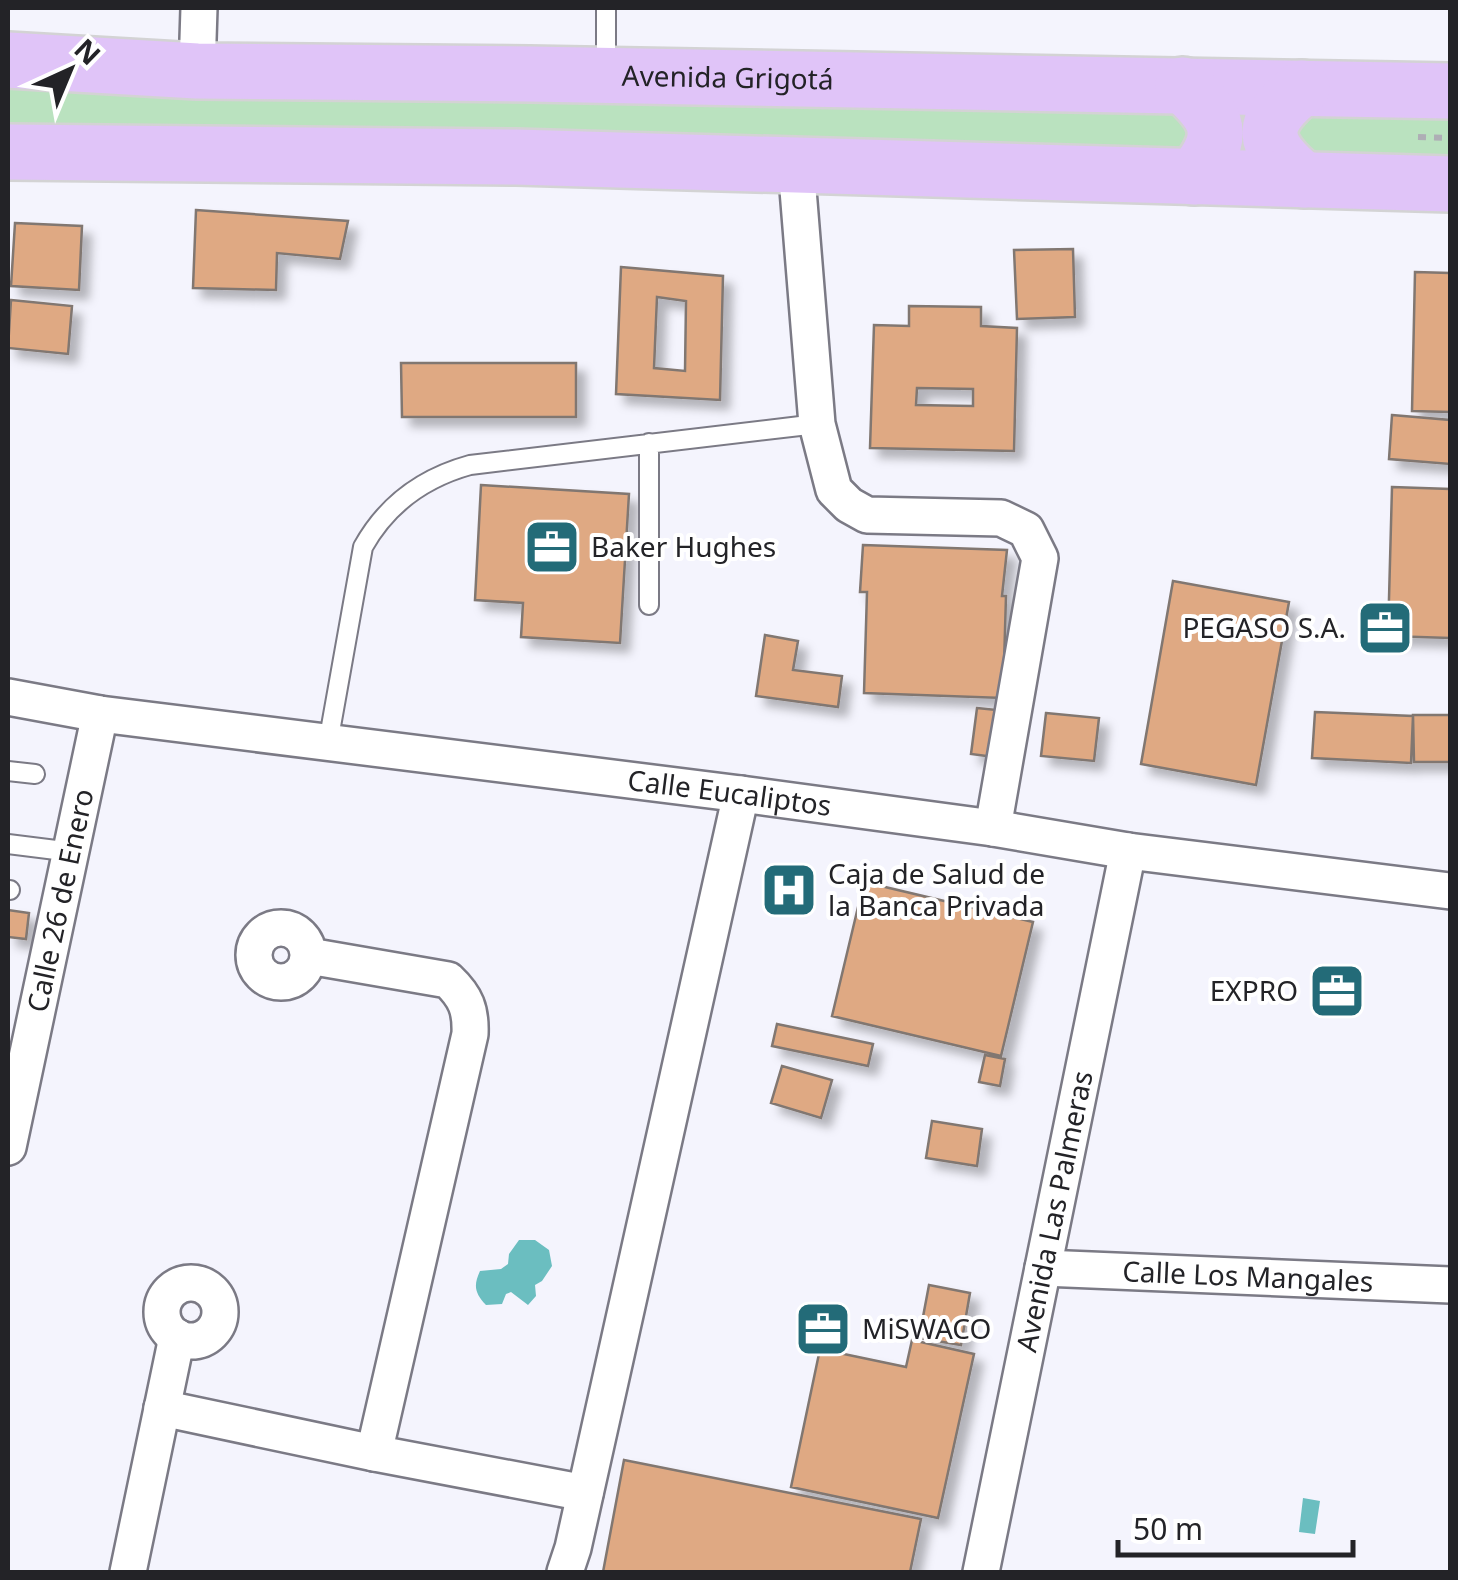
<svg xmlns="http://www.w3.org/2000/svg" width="1458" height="1580" viewBox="0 0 1458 1580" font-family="'Noto Sans',sans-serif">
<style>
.green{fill:#bae2bf}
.water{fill:#6bbec0}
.building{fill:#dfa983;stroke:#817771;stroke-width:2.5;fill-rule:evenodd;filter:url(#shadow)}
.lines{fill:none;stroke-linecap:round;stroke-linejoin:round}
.service-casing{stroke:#7b7a85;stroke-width:22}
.minor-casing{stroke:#7b7a85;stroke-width:40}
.trunk-casing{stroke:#d3d3d4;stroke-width:60}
.path{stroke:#aeaeb5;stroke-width:6;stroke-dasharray:8 8;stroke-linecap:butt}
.service{stroke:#fff;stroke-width:18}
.minor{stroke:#fff;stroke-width:35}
.trunk{stroke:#e0c4f8;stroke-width:55}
.labels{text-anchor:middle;stroke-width:8;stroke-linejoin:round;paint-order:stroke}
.street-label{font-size:28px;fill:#232327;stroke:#fff}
.poi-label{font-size:28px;fill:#232327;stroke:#fff;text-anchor:start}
</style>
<defs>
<filter id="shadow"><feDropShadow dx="9" dy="9" stdDeviation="5" flood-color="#0004"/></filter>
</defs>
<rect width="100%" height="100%" fill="#f4f4fd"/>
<path class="green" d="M8 86 1180 111 1197 123 1181 151 8 128Z
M1296 115 1450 119V158L1302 157 1282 129Z"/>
<path class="water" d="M519 1240H535L549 1250 552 1266 542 1281 535 1285 536 1296 528 1305 511 1292 506 1294 502 1304 486 1305C475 1293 473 1286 480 1271L501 1269 508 1264 509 1254Z
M1303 1498 1320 1501 1315 1534 1299 1532Z"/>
<path class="building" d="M196 210 348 221 340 259 277 253 276 290 193 288Z
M15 223 82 226 79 290 11 286Z
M1073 249 1075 317 1017 319 1014 250Z
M621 267 723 276 720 400 616 394ZM657 297 686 301 685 371 654 368Z
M1415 272 1450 273V412L1412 411Z
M11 300 72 306 68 354 8 348Z
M909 306 981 307V326L1017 328 1014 451 870 448 874 325 909 326ZM917 388 973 389V406L916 405Z
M401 363H576V417H402Z
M1392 415 1450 420V464L1389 459Z
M481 485 629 494 620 643 521 637 523 603 475 600Z
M1392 487 1450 489V638L1388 636Z
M863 545 1007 550 1002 596H1006L1003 698 864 693 867 592H860Z
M1173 581 1289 602 1256 785 1141 764Z
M765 635 798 641 793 670 842 676 838 707 756 696Z
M977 708 1007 711 1002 758 971 754Z
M1315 712 1413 716 1411 763 1312 758Z
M1046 713 1099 718 1094 761 1041 756Z
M1413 715H1450V762H1414Z
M864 882 1033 922 1001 1056 832 1016Z
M8 910 29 913 26 939 8 937Z
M777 1024 873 1044 868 1066 772 1046Z
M985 1055 1005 1059 1000 1086 979 1082Z
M782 1066 832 1080 821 1118 771 1103Z
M932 1121 982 1129 977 1166 926 1158Z
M929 1285 970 1293 961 1345 919 1338Z
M912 1340 974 1354 938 1518 791 1487 820 1349 906 1367Z
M624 1460 921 1519 910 1572H603Z"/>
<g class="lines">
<g class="service-casing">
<path id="service" d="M606 8V69
M649 605V443
M328 743 363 547C387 504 423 478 470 465L817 424
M8 771 35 774
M8 844 72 852
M8 890H10"/>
</g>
<g class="minor-casing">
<g id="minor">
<path d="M197 71 199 8"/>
<path d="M796 165 817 424 834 490 849 505 867 515 1001 518 1026 530 1040 558 993 828"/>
<path id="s1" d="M8 697 100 714 741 794 993 828 1128 851 1450 891"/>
<circle cx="281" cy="955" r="27"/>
<path d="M309 956 448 980C466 997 471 1010 470 1034L374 1453"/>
<path id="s2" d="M8 1147 100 714"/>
<path id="s3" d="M1043 1268 1450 1285"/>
<circle cx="191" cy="1312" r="29"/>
<path d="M162 1408 374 1453 585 1493"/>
<path d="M128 1572 177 1337"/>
<path d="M565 1572 573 1548 741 794"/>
<path id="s4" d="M981 1572 1128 851"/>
</g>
</g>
<g class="trunk-casing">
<g id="trunk">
<path id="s5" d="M8 60 197 71 530 74 1450 91"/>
<path d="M1183 85C1220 119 1227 135 1194 177"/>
<path d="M1302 88C1258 122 1260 145 1304 180"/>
<path d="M8 152 516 157 1450 184"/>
</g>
</g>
<path class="path" d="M1418 137 1450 138"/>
<use href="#service" class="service"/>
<use href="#minor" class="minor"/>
<use href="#trunk" class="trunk"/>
</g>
<defs>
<g id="office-square" transform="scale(2.875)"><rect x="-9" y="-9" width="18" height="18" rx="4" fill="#236b78" stroke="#fff"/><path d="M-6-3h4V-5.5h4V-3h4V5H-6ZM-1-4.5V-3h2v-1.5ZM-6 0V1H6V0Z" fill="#fff"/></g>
<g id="hospital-square" transform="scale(2.875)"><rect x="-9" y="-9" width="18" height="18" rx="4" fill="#236b78" stroke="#fff"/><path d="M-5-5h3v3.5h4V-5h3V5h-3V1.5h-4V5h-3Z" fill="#fff"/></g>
</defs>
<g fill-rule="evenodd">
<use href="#office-square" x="552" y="547"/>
<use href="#office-square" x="1385" y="628"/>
<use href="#hospital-square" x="789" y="890"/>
<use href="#office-square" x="1337" y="991"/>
<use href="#office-square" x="823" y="1329"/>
</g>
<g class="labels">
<g class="street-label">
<text dy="10" stroke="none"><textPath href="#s5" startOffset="720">Avenida Grigotá</textPath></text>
<text dy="10" stroke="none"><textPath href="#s1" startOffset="728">Calle Eucaliptos</textPath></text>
<text dy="10" stroke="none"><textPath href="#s2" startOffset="252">Calle 26 de Enero</textPath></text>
<text dy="10" stroke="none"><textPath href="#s4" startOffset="368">Avenida Las Palmeras</textPath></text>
<text dy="10" stroke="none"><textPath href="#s3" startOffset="205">Calle Los Mangales</textPath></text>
</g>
<g class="poi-label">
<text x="591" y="557">Baker Hughes</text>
<text x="1346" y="638" text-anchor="end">PEGASO S.A.</text>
<text x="828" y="884">Caja de Salud de<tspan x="828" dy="32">la Banca Privada</tspan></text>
<text x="1298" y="1001" text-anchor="end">EXPRO</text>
<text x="862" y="1339">MiSWACO</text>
</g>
</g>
<rect width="1458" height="1580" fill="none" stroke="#232327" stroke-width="20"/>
<g transform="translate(70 70) rotate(44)" stroke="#ffffff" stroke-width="8" paint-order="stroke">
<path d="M0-8L18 38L0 25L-18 38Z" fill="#232327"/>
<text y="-15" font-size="28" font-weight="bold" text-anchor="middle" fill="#232327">N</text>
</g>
<path d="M1118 1540v15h235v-15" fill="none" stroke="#232327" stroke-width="5"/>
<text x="1133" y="1540" font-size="30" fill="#232327" stroke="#ffffff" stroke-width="8" paint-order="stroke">50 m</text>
</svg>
